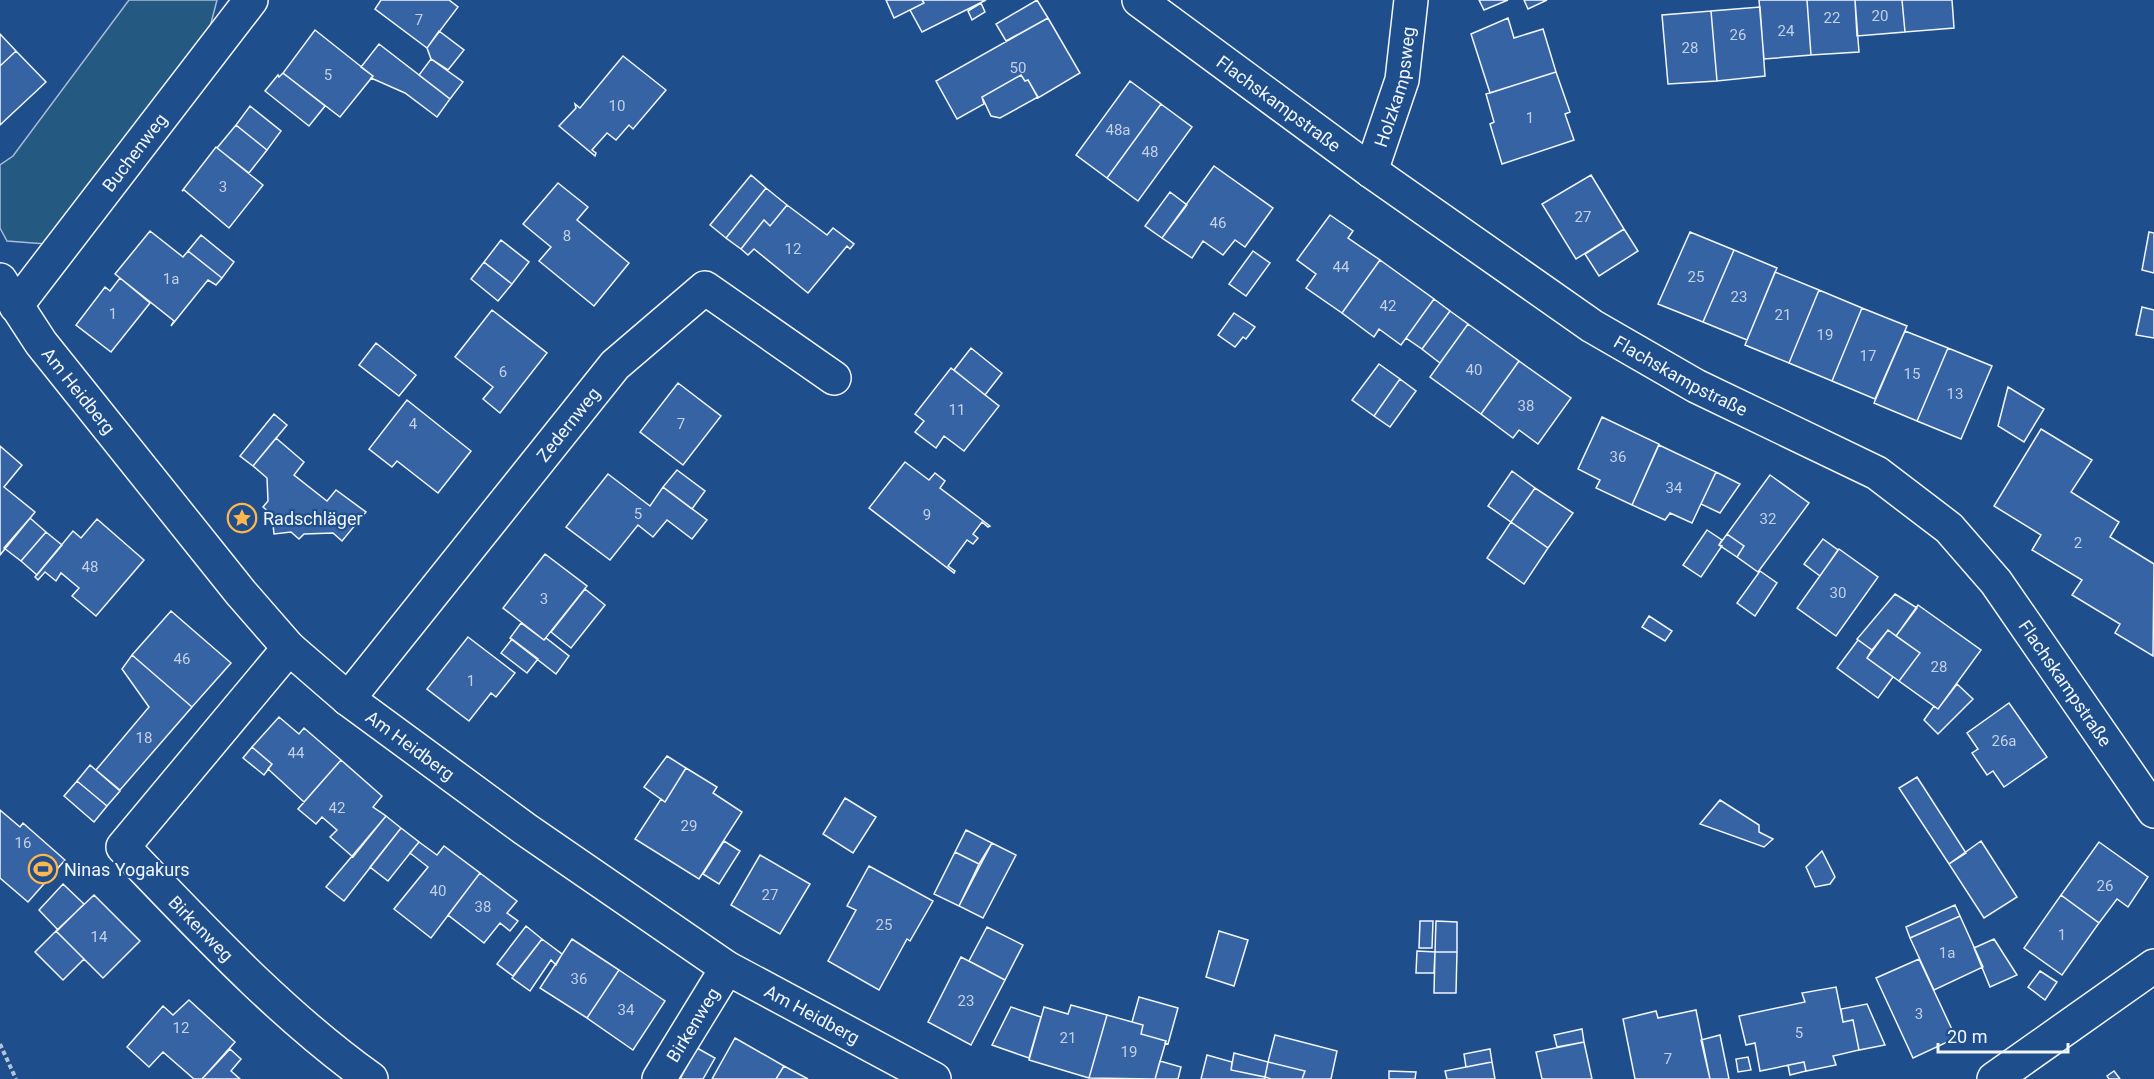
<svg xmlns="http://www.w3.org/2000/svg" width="2154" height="1079" viewBox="0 0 2154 1079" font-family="Roboto,sans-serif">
<rect width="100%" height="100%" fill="#1f4e8c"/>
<!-- green -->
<path fill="#245a82" stroke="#a8bbd7" stroke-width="1.5" d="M129,0H217L209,31L46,244L7,241L0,228V165L13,156Z"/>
<!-- building -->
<path fill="#3563a3" stroke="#f2f6ff" stroke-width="1.5" d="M381,0H449L458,7L427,48L375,9Z
M886,0H922L924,3L894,18Z
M922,0H986L922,32L910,10L924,3Z
M1037,0L1048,18L1006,41L996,24Z
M1479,0H1508L1484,10Z
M1524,0H1547L1528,9Z
M1759,0H1807L1811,55L1764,59Z
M1807,0H1855L1859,52L1811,55Z
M1855,0H1902L1905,32L1857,36Z
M1902,0H1952L1954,28L1905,32Z
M981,3L985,12L972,20L968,11Z
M1760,7L1765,76L1717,81L1711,11Z
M1711,11L1717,81L1668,84L1662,15Z
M1048,18L1080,73L1038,98L1028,80L1025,81L1021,75L982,97L984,104L957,119L936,81Z
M1508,18L1514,38L1543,29L1556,72L1490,93L1471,34Z
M315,30L373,76L340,117L283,73Z
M439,31L464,50L448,70L431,59L427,48Z
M0,34L16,51L0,66Z
M379,44L450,99L437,117L405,93L371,78L373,76L361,67Z
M16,51L46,82L0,125V66Z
M623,56L666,90L633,129L629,125L616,140L607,133L592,150L596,153L595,156L559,126L576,108L575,104L580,108Z
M431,59L463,82L450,99L419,75Z
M1556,72L1570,112L1565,114L1574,140L1502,164L1490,124L1494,122L1486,94Z
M283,73L325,106L309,126L265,91L278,75L279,77Z
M1021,75L1025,81L1028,80L1038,97L1000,118L991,116L982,97Z
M1130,81L1161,104L1107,178L1076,155Z
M1161,104L1192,127L1138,201L1107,178Z
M250,106L281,131L267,150L236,125Z
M236,125L267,150L249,173L217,148Z
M216,147L263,185L229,228L184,190L182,191Z
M1214,166L1273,208L1245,247L1235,240L1223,255L1203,241L1192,258L1162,238Z
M751,175L766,188L726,238L710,225Z
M1591,175L1624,229L1576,259L1542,204Z
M558,183L588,207L577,220L629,263L594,306L539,261L551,247L523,224Z
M766,188L787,205L770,226L764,220L741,249L726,238Z
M1170,192L1187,205L1162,238L1145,226Z
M787,205L827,235L833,228L854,244L850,249L847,246L808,293L754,249L748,255L741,249L764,220L770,226Z
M1330,215L1353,231L1348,238L1380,260L1342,313L1306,288L1316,274L1297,260Z
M1624,229L1638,251L1599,276L1585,254Z
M150,231L183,257L188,251L222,278L216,285L208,280L171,326L174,321L115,274Z
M1690,232L1734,250L1703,322L1658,304Z
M2149,232L2154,233V273L2142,270Z
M201,235L234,262L222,278L188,251Z
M501,240L529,262L512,284L484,262Z
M1734,250L1777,268L1747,340L1703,322Z
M1253,251L1270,263L1246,296L1229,284Z
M1380,260L1434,299L1401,345L1379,329L1374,337L1342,313Z
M484,262L512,284L498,301L471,279Z
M1775,272L1819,290L1789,363L1745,345Z
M120,278L150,303L111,352L76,325L105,287L110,291Z
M1819,290L1862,308L1832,381L1789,363Z
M1434,299L1450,311L1422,349L1406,338Z
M2142,307L2154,310V338L2136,335Z
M1862,308L1907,326L1875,399L1832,381Z
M492,310L547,353L500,413L483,399L493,387L455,357Z
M1450,311L1468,324L1440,363L1422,349Z
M1234,313L1255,327L1246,339L1243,337L1235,347L1218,335Z
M1468,324L1519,361L1481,414L1430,377Z
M1905,331L1948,348L1917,421L1874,403Z
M376,343L416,375L399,396L359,365Z
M971,348L1002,373L985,395L954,370Z
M1948,348L1992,366L1961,439L1917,421Z
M1519,361L1571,398L1538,444L1519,430L1513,438L1481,414Z
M1379,364L1400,379L1374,416L1352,400Z
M951,368L999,406L964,451L944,436L936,448L915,432L924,421L915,414Z
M1400,379L1416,391L1390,427L1374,416Z
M678,383L721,416L683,465L640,432Z
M2008,387L2044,409L2024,442L1998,426Z
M407,400L471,451L438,493L397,461L392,467L369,449Z
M274,414L287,425L253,466L240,456Z
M1602,417L1659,444L1632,505L1596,488L1600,480L1578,469Z
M2041,429L2092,460L2071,492L2119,522L2110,537L2154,564L2153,656L2115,633L2120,624L2072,595L2082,580L2032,550L2041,535L1994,506Z
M276,438L304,462L294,475L327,501L336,490L366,512L342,541L333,533L304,534L299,539L291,532L274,534L272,515L263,507L268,501L267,478L253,466Z
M1659,445L1716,472L1692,523L1670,513L1665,520L1632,505Z
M0,446L22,465L4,487L35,512L0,555Z
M905,462L929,480L935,473L945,481L940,488L990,526L988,527L982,522L973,534L978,538L973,544L967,540L948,566L955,571L954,573L869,508Z
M677,470L705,491L692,509L663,487Z
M1512,471L1535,488L1511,522L1488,506Z
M1716,472L1740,484L1720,513L1701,504Z
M608,474L650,506L663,487L707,520L692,539L667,520L653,537L638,525L610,560L566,527Z
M1770,475L1809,503L1758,572L1737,557L1744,546L1727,534Z
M1535,488L1573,513L1548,548L1511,522Z
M30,518L46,532L21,561L4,548Z
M97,519L144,560L96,616L72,596L79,588L61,573L56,581L45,572L38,580L35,577L73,531L81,538Z
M1511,522L1548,548L1524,584L1487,558Z
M1707,530L1722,540L1719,545L1722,546L1701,577L1683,565Z
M46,532L62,545L37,575L21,561Z
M1727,534L1744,546L1737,557L1719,545Z
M1823,539L1838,550L1820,576L1804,564Z
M1839,549L1878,577L1836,636L1797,608Z
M545,554L587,586L544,640L503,608Z
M1760,571L1777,583L1755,616L1737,603Z
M585,589L605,605L571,648L551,632Z
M1895,594L1917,608L1896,636L1888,630L1872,650L1857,639Z
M1918,605L1981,650L1938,709L1899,681L1920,653L1896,636Z
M171,611L231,663L192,707L132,655Z
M1649,616L1672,631L1665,641L1642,627Z
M521,623L544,640L546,638L569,656L556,674L510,638Z
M1888,630L1920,653L1899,681L1867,658Z
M468,637L515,673L496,697L491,693L469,721L427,689Z
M512,639L538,659L527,673L501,653Z
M1858,640L1872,650L1867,658L1893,677L1878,698L1837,668Z
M132,655L192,707L120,790L96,770L149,707L122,669Z
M1957,684L1973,699L1938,734L1924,720L1934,706L1938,709Z
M2009,703L2047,757L2004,787L1993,771L1987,775L1972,753L1978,749L1967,733Z
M279,717L299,734L304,728L341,760L304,802L268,769L272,764L252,747Z
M252,747L272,764L264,775L243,758Z
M667,756L686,768L665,802L644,787Z
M341,760L382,796L373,807L386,816L353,857L330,837L337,830L322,817L316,824L298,809Z
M90,765L120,791L107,806L77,781Z
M686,768L717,787L713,793L742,812L699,879L635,839L661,799L665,802Z
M1917,777L1966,853L1949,864L1899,788Z
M77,781L107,806L94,822L64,796Z
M845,798L876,817L853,853L823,834Z
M1720,800L1759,825V832L1773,839L1764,847L1700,824Z
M0,810L20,827L23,823L65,860L28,902L0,878Z
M386,816L401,828L344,901L326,887Z
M401,828L419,842L388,881L370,867Z
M966,830L992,843L979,864L955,852Z
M724,841L740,851L719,884L703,874Z
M1981,841L2017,897L1984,918L1949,864Z
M419,842L437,855L444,846L480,873L431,938L394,909L428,867L410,853Z
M2099,842L2148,877L2128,907L2117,899L2099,923L2061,895Z
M992,843L1016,855L983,918L959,906Z
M1822,851L1835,877L1830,884L1815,887L1806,867Z
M955,852L979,864L959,906L934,894Z
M760,855L810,884L780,934L731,905Z
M869,866L933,901L910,941L907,939L879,990L828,961L856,910L847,906Z
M480,873L517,901L507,913L518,921L510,931L500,923L484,943L448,915Z
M63,884L84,904L58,930L39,910Z
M94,895L140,941L103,978L56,931Z
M2061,895L2099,923L2062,975L2024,948Z
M1955,905L1960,916L1910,938L1906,927Z
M1960,916L1983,967L1934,990L1910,938Z
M1420,921H1433L1432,948H1419Z
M1436,921L1457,922V952H1435Z
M526,926L542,939L513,976L497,964Z
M987,927L1023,945L1005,980L969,961Z
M56,931L84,959L63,980L35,952Z
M1219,931L1248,940L1234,986L1206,977Z
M542,939L562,954L556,965L551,960L530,991L512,978Z
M572,939L619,970L587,1018L540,988Z
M1994,939L2017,975L1990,987L1974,948Z
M1417,951L1435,952L1434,973H1416Z
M1435,952H1457L1456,993H1434Z
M961,957L1005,980L971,1045L928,1022Z
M1919,959L1956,1038L1913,1058L1876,978Z
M619,970L665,1001L633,1050L587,1018Z
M2040,971L2057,982L2045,1000L2028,987Z
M1836,987L1843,1022L1853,1020L1859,1050L1833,1056L1836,1065L1806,1071L1804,1062L1760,1071L1755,1043L1746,1045L1739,1016L1805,1002L1802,993Z
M1139,997L1178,1008L1168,1044L1165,1043L1166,1041L1141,1034L1143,1025L1132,1022Z
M189,1000L235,1042L202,1079H194L163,1052L149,1067L127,1047L163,1006L173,1015Z
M1867,1004L1885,1045L1859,1050L1853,1020L1843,1022L1841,1009Z
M1071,1005L1107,1015L1089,1078L1029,1060L1044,1007L1068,1014Z
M1011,1007L1041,1017L1029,1058L992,1045Z
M1696,1010L1710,1079H1635L1623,1019L1656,1011L1658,1018Z
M1107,1015L1143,1025L1141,1034L1166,1041L1155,1079L1089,1078Z
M1582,1029L1584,1042L1557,1047L1554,1035Z
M1275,1035L1337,1051L1331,1079H1302L1305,1071L1268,1062Z
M1720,1035L1729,1079H1710L1701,1040Z
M735,1038L784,1066L776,1079H712Z
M1584,1042L1592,1079H1542L1536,1052Z
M697,1048L715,1058L703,1079H680Z
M230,1049L241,1059L231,1071L240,1079H202Z
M1490,1049L1492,1062L1466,1067L1464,1054Z
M1234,1053L1268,1062L1265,1077L1231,1070Z
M1207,1055L1232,1062L1231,1070L1265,1077V1079H1201Z
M1748,1057L1751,1070L1738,1072L1736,1059Z
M1160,1061L1181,1067L1178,1079H1155Z
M1268,1062L1305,1071L1302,1079H1271L1265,1077Z
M1492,1062L1495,1079H1447L1445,1071Z
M1804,1062L1806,1071L1790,1075L1788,1065Z
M784,1066L808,1079H776Z
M1389,1071L1416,1072L1415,1079H1389Z
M2114,1071L2120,1079H2109L2107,1076Z"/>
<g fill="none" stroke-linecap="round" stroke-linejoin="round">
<!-- minor casing -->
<g stroke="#f2f6ff" stroke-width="36">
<g id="minor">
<path id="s1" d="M1139,0L1371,171L1592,326L1696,386L1877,473L1949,528L1996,582L2154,811"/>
<path id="s2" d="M1371,171L1402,80L1411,0"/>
<path id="s3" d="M0,280L41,343L241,593L289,648L348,699L525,829L727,968L934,1079"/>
<path id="s4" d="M16,306L251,0"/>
<path id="s5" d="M289,648L123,847C201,928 279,1013 371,1079"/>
<path id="s6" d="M348,699L615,365L705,288L834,378"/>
<path id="s7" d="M659,1079L727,968"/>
<path d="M1994,1079L2154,966"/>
</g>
</g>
<!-- path -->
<path stroke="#b3c4dc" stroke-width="4" stroke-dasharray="4.5 3" stroke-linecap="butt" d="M0,1044L16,1079"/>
<!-- minor -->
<use href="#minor" stroke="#1f4e8c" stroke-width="33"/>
</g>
<!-- icons -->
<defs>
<g id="sight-ring" transform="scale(1.5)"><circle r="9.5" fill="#1f4e8c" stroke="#ffb74d" stroke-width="1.5"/><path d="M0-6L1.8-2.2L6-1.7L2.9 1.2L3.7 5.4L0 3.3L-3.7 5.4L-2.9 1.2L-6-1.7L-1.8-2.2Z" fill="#ffb74d"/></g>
<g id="stadium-ring" transform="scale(1.5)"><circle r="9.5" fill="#1f4e8c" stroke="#ffb74d" stroke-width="1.5"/><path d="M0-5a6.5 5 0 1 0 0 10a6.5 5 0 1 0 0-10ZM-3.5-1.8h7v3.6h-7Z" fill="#ffb74d"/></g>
</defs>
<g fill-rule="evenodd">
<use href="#sight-ring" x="242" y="518"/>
<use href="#stadium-ring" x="43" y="869"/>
</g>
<g text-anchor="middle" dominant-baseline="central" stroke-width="4.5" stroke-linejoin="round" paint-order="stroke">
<!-- number labels -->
<g font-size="15" fill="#c3d1e8">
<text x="1880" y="16">20</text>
<text x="1832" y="18">22</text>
<text x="419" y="20">7</text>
<text x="1786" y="31">24</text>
<text x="1738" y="35">26</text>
<text x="1690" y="48">28</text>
<text x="1018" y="68">50</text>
<text x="328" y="75">5</text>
<text x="617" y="106">10</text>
<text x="1530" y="118">1</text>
<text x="1118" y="130">48a</text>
<text x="1150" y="152">48</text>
<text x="223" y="187">3</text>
<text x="1583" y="217">27</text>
<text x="1218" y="223">46</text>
<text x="567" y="236">8</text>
<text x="793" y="249">12</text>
<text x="1341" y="267">44</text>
<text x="1696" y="277">25</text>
<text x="171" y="279">1a</text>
<text x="1739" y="297">23</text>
<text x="1388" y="306">42</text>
<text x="113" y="314">1</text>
<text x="1783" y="315">21</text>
<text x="1825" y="335">19</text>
<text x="1868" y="356">17</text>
<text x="1474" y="370">40</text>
<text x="503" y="372">6</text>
<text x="1912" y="374">15</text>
<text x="1955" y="394">13</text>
<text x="1526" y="406">38</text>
<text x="957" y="410">11</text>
<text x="413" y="424">4</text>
<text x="681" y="424">7</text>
<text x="1618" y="457">36</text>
<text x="1674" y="488">34</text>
<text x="638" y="514">5</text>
<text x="927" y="515">9</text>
<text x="1768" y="519">32</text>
<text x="2078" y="543">2</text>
<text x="90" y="567">48</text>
<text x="1838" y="593">30</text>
<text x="544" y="599">3</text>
<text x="182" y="659">46</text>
<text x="1939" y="667">28</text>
<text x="471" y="681">1</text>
<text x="144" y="738">18</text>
<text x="2004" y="741">26a</text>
<text x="296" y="753">44</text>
<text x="337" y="808">42</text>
<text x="689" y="826">29</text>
<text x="23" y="843">16</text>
<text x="2105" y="886">26</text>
<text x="438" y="891">40</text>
<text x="770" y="895">27</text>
<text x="483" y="907">38</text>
<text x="884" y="925">25</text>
<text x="2062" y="935">1</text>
<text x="99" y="937">14</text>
<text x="1947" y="953">1a</text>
<text x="579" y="979">36</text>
<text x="966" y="1001">23</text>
<text x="626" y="1010">34</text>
<text x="1919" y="1014">3</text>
<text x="181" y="1028">12</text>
<text x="1799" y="1033">5</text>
<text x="1068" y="1038">21</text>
<text x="1129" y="1052">19</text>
<text x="1668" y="1059">7</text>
</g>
<!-- street labels -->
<g font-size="18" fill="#f2f6ff" stroke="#1f4e8c">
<text stroke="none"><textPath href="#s2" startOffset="88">Holzkampsweg</textPath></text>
<text stroke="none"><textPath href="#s1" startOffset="174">Flachskampstraße</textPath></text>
<text stroke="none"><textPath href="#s4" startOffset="194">Buchenweg</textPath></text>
<text stroke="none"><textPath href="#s1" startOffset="660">Flachskampstraße</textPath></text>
<text stroke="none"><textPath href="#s3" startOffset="136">Am Heidberg</textPath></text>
<text stroke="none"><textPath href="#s6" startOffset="352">Zedernweg</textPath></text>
<text stroke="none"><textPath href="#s1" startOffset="1164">Flachskampstraße</textPath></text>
<text stroke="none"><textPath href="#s3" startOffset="624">Am Heidberg</textPath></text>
<text stroke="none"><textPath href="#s5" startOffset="372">Birkenweg</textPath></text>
<text stroke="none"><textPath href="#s3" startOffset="1108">Am Heidberg</textPath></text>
<text stroke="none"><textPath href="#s7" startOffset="64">Birkenweg</textPath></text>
</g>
<!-- poi labels -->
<g font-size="18" fill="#f2f6ff" stroke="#1f4e8c" text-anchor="start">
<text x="263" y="518">Radschläger</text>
<text x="64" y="869">Ninas Yogakurs</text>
</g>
</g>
<!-- scale -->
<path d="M1938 1043v9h130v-9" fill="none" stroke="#f2f6ff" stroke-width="3"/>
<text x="1947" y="1043" font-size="18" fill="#f2f6ff" stroke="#1f4e8c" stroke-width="4.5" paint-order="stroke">20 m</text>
</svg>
